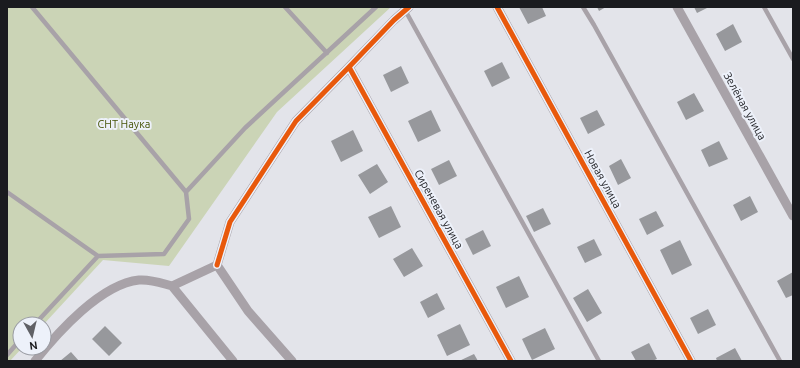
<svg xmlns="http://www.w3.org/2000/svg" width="800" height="368" viewBox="0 0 800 368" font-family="Ubuntu,sans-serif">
<rect width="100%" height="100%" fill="#e3e4ea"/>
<!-- green -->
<path fill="#cbd4b6" d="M7,7H391L277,112L169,266L103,260L44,324H20V348H22L10,361H7Z"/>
<!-- building -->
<path fill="#97989c" d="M519,7H542L546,16L528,24Z
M597,7H606L599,11Z
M694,7H709L697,13Z
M733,24L742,42L725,51L716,34Z
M502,62L510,78L492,87L484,71Z
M401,66L409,83L391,92L383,75Z
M694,93L704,111L686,120L677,102Z
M431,110L441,131L418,142L408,121Z
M597,110L605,125L588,134L580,118Z
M353,130L363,151L341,162L331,141Z
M719,141L728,159L709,167L701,150Z
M621,159L631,178L618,185L609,166Z
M449,160L457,176L439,185L431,169Z
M377,164L388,182L370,194L358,175Z
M750,196L758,212L741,221L733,205Z
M391,206L401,227L379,238L368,217Z
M543,208L551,224L534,232L526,216Z
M656,211L664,226L647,235L639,219Z
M483,230L491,246L473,255L465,239Z
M594,239L602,255L585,263L577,247Z
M680,240L692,265L672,275L660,250Z
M412,248L423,266L404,277L393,259Z
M793,272V295L786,298L777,281Z
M519,276L529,297L506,308L496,287Z
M588,289L602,313L587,322L573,298Z
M437,293L445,309L428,318L420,302Z
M708,309L716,325L698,334L690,318Z
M460,324L470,345L447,356L437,335Z
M105,326L122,343L109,356L92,339Z
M545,328L555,349L532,360L522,339Z
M649,343L657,359L652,361H636L631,352Z
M735,348L742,361H717L716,358Z
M71,352L79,361H60Z
M474,354L478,361H459Z"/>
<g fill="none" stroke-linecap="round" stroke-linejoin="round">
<!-- service -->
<path stroke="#a8a2a8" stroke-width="4.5" d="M32,7L186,192
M285,7L327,53
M583,7L594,25L780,361
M764,7L793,59
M405,10L599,361
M7,192L98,256
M35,324L98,256L164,254L189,219L186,192L245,128L376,7
M7,355L20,340"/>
<!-- minor -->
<path stroke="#a8a2a8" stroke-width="9" d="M497,7L691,361
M677,7L793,216
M349,67L511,361
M217,265L230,222L296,121L349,67L394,20L409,7
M217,265L248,311L292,361
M172,286L233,361
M35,361C58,332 101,284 139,280C151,279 161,283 172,286L217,265"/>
<!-- cycleway casing -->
<g stroke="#edf1fa" stroke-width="8">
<path id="cycleway" d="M497,7L691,361
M349,67L511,361
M217,265L230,222L296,121L349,67L394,20L409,7"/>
</g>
<!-- cycleway -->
<use href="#cycleway" stroke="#e8590c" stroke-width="5"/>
</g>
<g text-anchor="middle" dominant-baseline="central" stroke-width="4" stroke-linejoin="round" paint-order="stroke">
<!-- street labels -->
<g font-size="11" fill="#1a1b1f" stroke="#edf1fa">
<text transform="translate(745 106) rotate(61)">Зелёная улица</text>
<text transform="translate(603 179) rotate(61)">Новая улица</text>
<text transform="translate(439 209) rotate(61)">Сиреневая улица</text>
</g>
<!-- park labels -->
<g font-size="11" fill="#475509" stroke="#edf1fa">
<text x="124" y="124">СНТ Наука</text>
</g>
</g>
<!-- border -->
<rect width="800" height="368" fill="none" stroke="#1a1b1f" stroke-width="16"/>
<!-- north arrow -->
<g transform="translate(32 336) rotate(172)"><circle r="19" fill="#edf1fa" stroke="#999ba2"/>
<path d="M0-3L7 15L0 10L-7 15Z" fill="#606166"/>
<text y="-6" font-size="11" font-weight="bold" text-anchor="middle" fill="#1a1b1f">N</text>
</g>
</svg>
